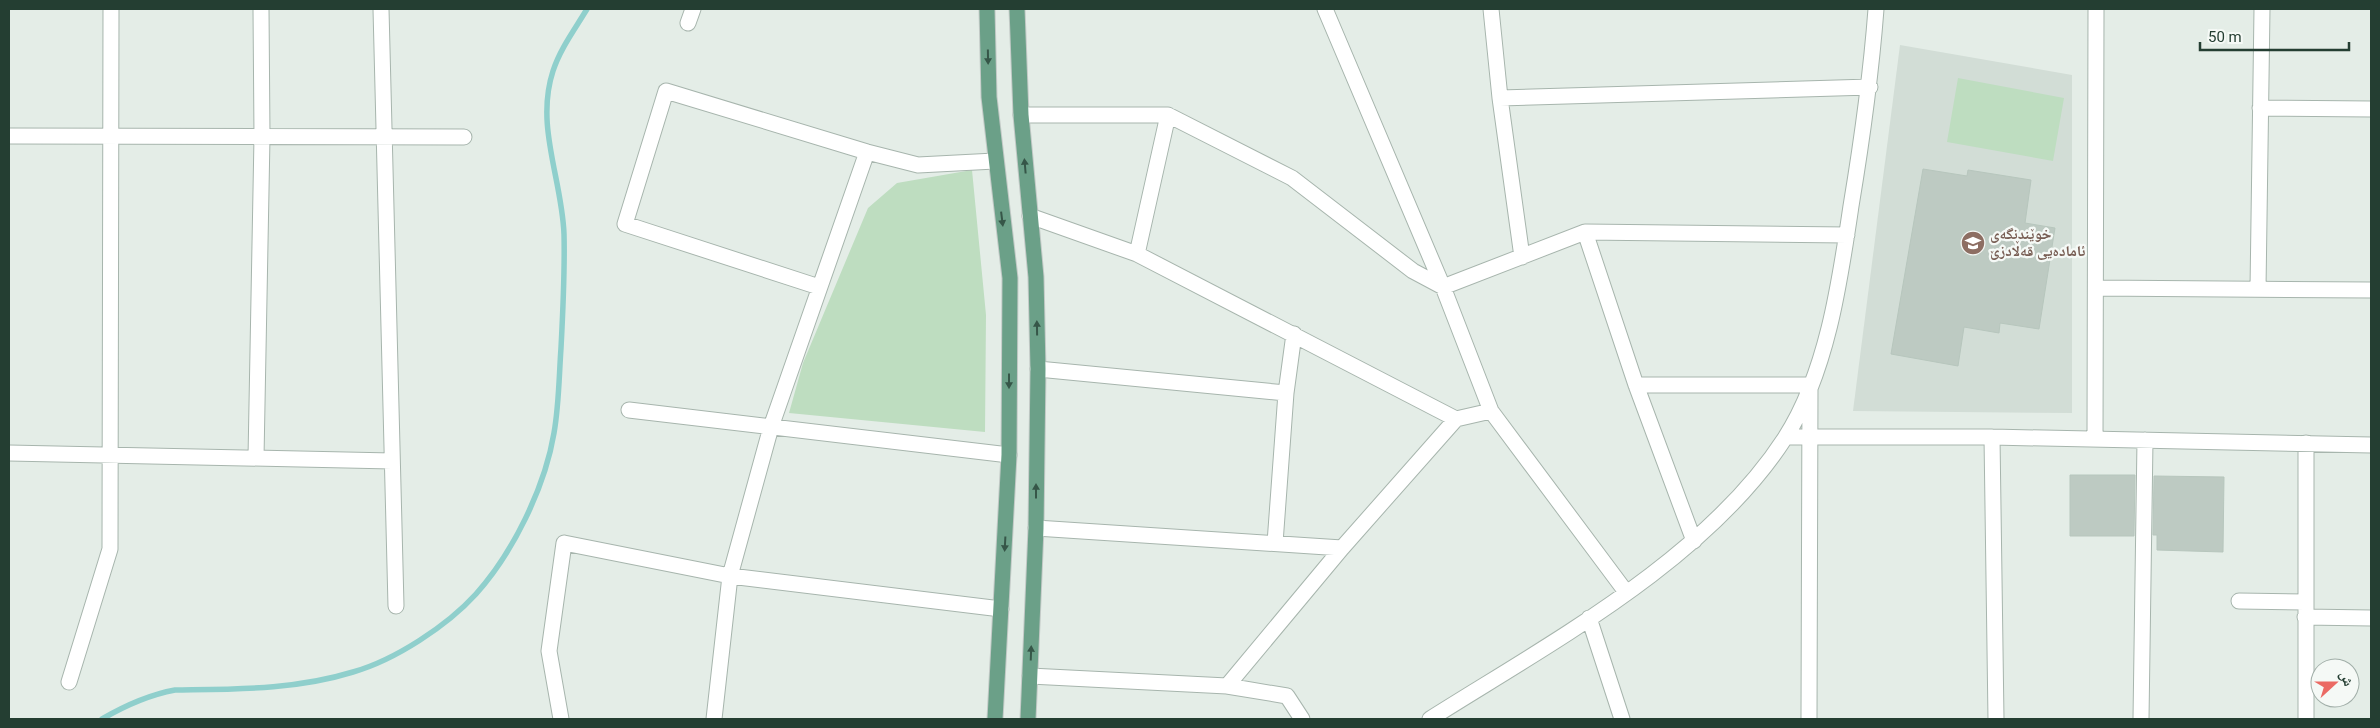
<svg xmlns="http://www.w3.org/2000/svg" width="2380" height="728" viewBox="0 0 2380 728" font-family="Roboto,'Noto Naskh Arabic',sans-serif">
<rect width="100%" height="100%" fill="#e4ede7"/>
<!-- built -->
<path fill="#d2ddd6" d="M1900,45L2072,75V413L1853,411Z"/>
<!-- green -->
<path fill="#beddc0" d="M1958,78L2064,98L2053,161L1947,142Z
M972,170L986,315L985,432L789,413L803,363L868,208L897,183Z"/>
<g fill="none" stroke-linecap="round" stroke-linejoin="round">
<!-- stream -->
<path stroke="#8fcfcc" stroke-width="5.5" d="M102,719C126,705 148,695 175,690C235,689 295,690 353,672C395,660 447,626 476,594C513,553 545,487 554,433C559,405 559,376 561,348C563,310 565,272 564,234C562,179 535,126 553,71C560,49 575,29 587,9"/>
</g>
<!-- building -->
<path fill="#bdcac2" stroke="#b7c6bd" d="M1923,169L1967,176L1968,170L2031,180L2025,223L2055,228L2039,329L2000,323L1999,333L1964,327L1958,366L1891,354Z
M2070,475H2135L2134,536H2070Z
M2154,476L2224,477L2223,552L2157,550V535H2153Z"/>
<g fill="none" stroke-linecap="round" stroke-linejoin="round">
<!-- minor casing -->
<g stroke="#a7b5ad" stroke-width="17">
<path id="minor" d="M381,9L396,606
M1325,9L1443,287L1491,411L1626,592
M1491,9L1500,98L1522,257
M688,23L693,9
M1500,98L1870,87
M2260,108L2371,109
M1021,115H1168L1292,178L1413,271L1443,287L1585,232L1847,235
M9,136L464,137
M1030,216L1137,254L1456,419L1491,411
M1585,232L1636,385L1694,541
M1137,254L1168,115
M819,287L625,224L666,91L867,152L918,165L995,161
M2096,288L2371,290
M2258,289L2262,9
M1038,369L1286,393
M1636,385H1810L1809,719
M629,410L1009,455
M1786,437H1992L2371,445
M1992,437L1996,719
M2095,439L2096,9
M2306,443V719
M9,453L392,461
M256,458L262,137L261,9
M1036,528L1342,548
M1275,543L1286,393L1294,334
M2239,601L2305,602
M2305,617L2371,618
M1589,618L1622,719
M1030,676L1227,686L1287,696L1302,719
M69,682L110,549L111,9
M1227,686L1342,548L1456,419
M561,719L549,651L564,543L730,576L1001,609
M714,719L730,576L771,427L867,152
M1430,719C1550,643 1706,560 1785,438C1827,373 1840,281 1851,206C1862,140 1871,75 1876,9
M2141,719L2145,440"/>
</g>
<!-- major casing -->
<g stroke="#c2c9c6" stroke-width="17">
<path id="major" d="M987,9L989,97L1010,278L1009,455L995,719
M1017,9L1021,115L1036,277L1038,369L1036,528L1028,719"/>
</g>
<!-- minor -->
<use href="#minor" stroke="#fff" stroke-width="15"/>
<!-- major -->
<use href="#major" stroke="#6ba088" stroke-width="15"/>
</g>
<!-- one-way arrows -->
<defs><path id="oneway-solid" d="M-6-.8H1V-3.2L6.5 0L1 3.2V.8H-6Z" transform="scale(1.25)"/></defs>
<g fill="#365648">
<use href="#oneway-solid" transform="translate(988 57) rotate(89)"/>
<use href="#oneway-solid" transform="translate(1025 166) rotate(-95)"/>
<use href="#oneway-solid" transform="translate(1002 219) rotate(83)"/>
<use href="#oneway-solid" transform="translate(1037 328) rotate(-91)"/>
<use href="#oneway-solid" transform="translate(1009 381) rotate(90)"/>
<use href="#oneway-solid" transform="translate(1036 491) rotate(-90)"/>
<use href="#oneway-solid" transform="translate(1005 544) rotate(93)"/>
<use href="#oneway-solid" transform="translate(1031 653) rotate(-88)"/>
</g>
<!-- icons -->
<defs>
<g id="school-disc" transform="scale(1.25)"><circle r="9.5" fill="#8d6e63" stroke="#f5f9f6"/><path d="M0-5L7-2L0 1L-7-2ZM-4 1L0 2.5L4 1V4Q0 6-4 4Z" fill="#fff"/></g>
</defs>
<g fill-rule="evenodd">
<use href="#school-disc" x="1973" y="243"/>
</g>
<g text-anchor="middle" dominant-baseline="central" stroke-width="4.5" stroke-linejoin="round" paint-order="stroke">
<!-- education labels -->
<g font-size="15" font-weight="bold" fill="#785e54" stroke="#f5f9f6" text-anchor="start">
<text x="1990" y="234">خوێندنگەی<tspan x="1990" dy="17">ئامادەیی قەڵادزێ</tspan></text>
</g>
</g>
<!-- border -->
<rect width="2380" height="728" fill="none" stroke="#243e32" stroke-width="20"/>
<!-- north arrow -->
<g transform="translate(2335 683) rotate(69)"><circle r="24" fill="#f5f9f6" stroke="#a1aea8"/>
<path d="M0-4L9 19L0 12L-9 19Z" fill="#eb6a64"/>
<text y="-8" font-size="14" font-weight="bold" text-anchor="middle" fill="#243e32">ش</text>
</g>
<!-- scale -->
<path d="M2200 42v8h149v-8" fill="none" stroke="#243e32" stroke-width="2.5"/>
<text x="2208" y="42" font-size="15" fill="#243e32" stroke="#f5f9f6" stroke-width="4" paint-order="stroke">50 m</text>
</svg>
